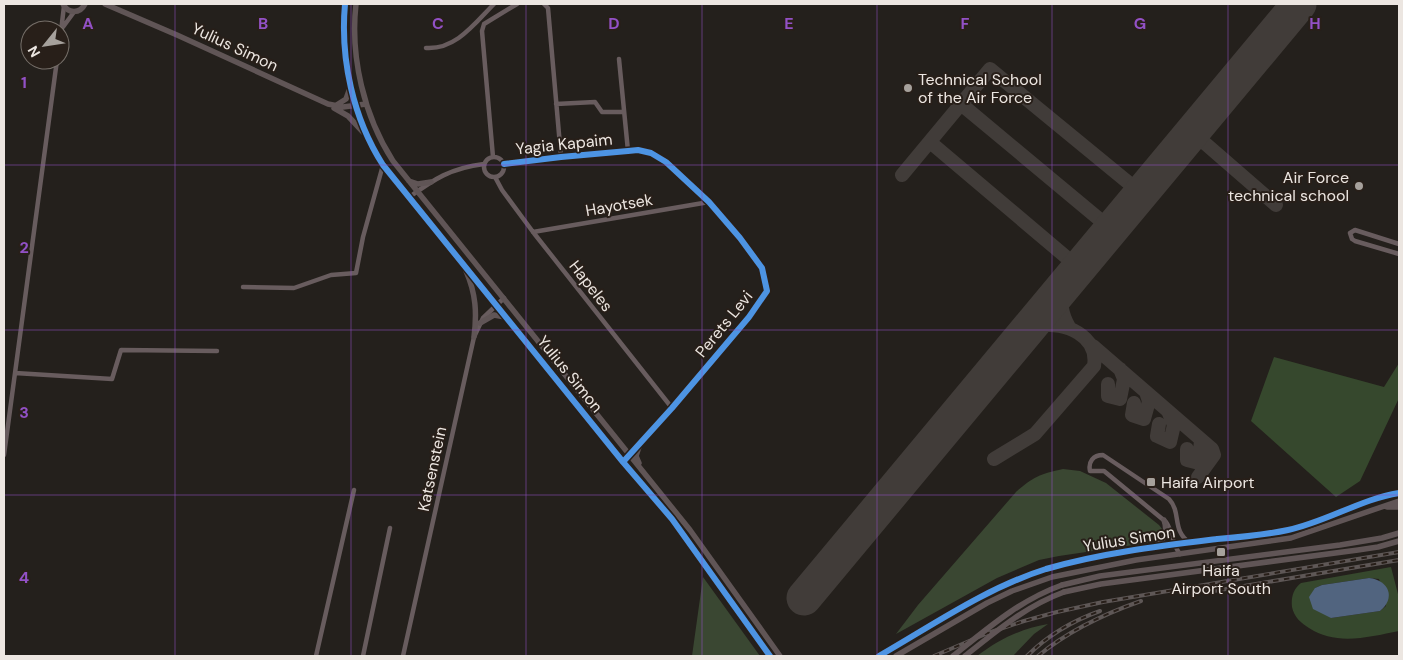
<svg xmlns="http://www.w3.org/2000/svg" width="1403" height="660" viewBox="0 0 1403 660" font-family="'DM Sans',sans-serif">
<rect width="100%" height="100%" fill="#24201c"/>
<!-- green -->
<path fill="#3a4732" d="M1063,469L1080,471L1106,483L1159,525L1162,529L1159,534L1147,543L1059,556L1039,560L997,578L896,634L918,605L1016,492C1033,477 1040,474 1063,469Z
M703,577L760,656H692Z
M1048,624L1034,634L1013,656H977C1000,639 1020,629 1048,624Z"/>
<!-- forest -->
<path fill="#36482d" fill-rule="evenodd" d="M1274,357L1384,387L1399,363V398L1360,481L1336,497L1251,421Z
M1391,567L1399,598V631C1369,637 1336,646 1309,628C1301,623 1294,617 1292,607C1291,598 1293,589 1301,583ZM1369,578L1379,579L1386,606L1380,611L1331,618L1315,588L1322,585Z"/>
<!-- water -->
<path fill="#51647f" d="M1369,578C1389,580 1396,598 1380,611L1331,618L1313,609L1309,597L1315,588L1322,585Z"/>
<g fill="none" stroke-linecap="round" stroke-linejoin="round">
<!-- taxiway -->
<path stroke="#413c39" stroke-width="14" d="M961,104L1111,229
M1192,132L1276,205
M930,142L1079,268
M902,175L990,69L1141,193
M1063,287C1060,302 1061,313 1069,327
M1093,346L1212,449L1214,455L1198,477
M1108,384V396L1120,399L1124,379L1120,369
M1134,403L1132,415L1144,419L1149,401L1146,392
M1159,424L1157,436L1170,442L1174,425L1168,411
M1187,449V460L1199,463L1201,440
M994,459L1035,434L1094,366C1099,336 1065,321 1039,326C1034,327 1029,330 1025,333"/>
<!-- runway -->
<path stroke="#413c39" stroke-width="35" d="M804,598L1299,4"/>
<!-- street -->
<path stroke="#685c5e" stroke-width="4.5" d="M544,4L548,8L561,157
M63,27L74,12
M60,40L64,6
M426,48C456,50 475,23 494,4
M619,59L628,151
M556,104L595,102L602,112H624
M484 167a10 10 0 1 1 20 0a10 10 0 1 1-20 0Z
M493,157L482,31L484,24L517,4
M504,164L561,157L628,151L638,150L651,153L666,162L709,202L740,238L762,268L767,291L749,317L672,408L623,462
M495,177L502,190L533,232L672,408
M408,198C434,179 451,168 484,164
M533,232L709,202
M1399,244L1355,230L1350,233L1352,239L1355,241L1399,254
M243,287L294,288L331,275L356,273L363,237L383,165
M15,373L112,379L121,350L217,351
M4,455L57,60
M1180,554C1172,545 1173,532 1166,522L1104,471H1090C1088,462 1093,455 1103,455L1169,499C1182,513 1171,530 1190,543
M316,656L354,490
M363,656L390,528
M403,656L474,337L483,318L504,298"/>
<!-- secondary -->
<path stroke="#605556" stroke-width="5.5" d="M63,4C68,14 80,14 85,4
M105,4L177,35L328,104L343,107L366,104
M345,4C340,59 353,118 383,165L623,462L672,519L770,656
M356,4C350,57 364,116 393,161L690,530L780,656
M335,106L346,99L350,88
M334,108L348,116L363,132
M409,181L418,184L431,182
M466,271C476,294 477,313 474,337
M480,323L494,315L505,317
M639,463L636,456L640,444
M1387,507H1399
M1156,546C1165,539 1168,532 1164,520
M1062,585L1100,576L1340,545L1382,538L1399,533
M1064,592L1101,584L1358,550L1378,547L1399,541
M879,656C933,625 986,588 1046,569C1101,553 1160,546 1217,539C1241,537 1265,535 1288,530C1326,522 1361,499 1399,493
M896,656L987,603L1012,591L1052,577L1136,560L1291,538L1399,501"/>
<!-- rail casing -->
<g stroke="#5e5756" stroke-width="4">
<path id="rail" d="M1208,592L1399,560
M934,656L988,633L1024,621L1057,612L1103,602L1399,552
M1027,656C1048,635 1072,621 1100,611
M1038,656C1068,631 1104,614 1141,601"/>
</g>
<!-- rail -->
<use href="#rail" stroke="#281f19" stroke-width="2" stroke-dasharray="5.5" stroke-linecap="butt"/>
<!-- secondary-bridge -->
<path stroke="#605556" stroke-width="5.5" d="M953,656C988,628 1020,600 1062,585
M965,656C996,631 1026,606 1064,592"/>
<!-- cycleway casing -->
<g stroke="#281f19" stroke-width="9">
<path id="cycleway" d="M345,4C340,59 353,118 383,165L623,462L672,519L770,656
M504,164L561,157L628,151L638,150L651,153L666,162L709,202L740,238L762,268L767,291L749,317L672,408L623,462
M879,656C933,625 986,588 1046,569C1101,553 1160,546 1217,539C1241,537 1265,535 1288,530C1326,522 1361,499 1399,493"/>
</g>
<!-- cycleway -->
<use href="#cycleway" stroke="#4d94e3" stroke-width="6"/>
</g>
<!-- grid -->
<path fill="none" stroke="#9251c6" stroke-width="1" stroke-opacity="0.55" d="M175,4V656M351,4V656M526,4V656M702,4V656M877,4V656M1052,4V656M1228,4V656M4,165H1399M4,330H1399M4,495H1399"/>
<!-- markers -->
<g fill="#a6a19c" stroke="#281f19" stroke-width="2">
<circle cx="908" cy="88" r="5"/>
<circle cx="1359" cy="186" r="5"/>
<rect x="1146" y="477" width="10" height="10" rx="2.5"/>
<rect x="1216" y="547" width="10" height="10" rx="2.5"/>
</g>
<g text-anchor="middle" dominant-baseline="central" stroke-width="4" stroke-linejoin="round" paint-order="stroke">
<!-- street labels -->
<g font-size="16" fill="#ece6e1" stroke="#281f19">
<text transform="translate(235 47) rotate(25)">Yulius Simon</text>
<text transform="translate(564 144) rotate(-6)">Yagia Kapaim</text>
<text transform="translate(619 205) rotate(-10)">Hayotsek</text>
<text transform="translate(591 286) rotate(52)">Hapeles</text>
<text transform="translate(724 324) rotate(-51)">Perets Levi</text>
<text transform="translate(570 374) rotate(51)">Yulius Simon</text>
<text transform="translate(432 469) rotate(-78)">Katsenstein</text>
<text transform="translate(1129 539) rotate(-9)">Yulius Simon</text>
</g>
<!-- poi labels -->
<g font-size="16" fill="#ece6e1" stroke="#281f19" text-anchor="start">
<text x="918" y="79">Technical School<tspan x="918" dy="18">of the Air Force</tspan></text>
<text x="1349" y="177" text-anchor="end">Air Force<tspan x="1349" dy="18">technical school</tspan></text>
<text x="1161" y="482">Haifa Airport</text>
<text x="1221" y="570" text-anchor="middle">Haifa<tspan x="1221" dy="18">Airport South</tspan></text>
</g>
</g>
<g font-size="16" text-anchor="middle" font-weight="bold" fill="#9251c6" stroke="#281f19" stroke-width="4" stroke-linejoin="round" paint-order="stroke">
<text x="88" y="29">A</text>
<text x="263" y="29">B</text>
<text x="438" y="29">C</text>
<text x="614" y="29">D</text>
<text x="789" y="29">E</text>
<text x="965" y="29">F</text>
<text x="1140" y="29">G</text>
<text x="1315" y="29">H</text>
<text x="24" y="88">1</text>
<text x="24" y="253">2</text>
<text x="24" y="418">3</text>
<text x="24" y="583">4</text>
</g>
<!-- border -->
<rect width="1403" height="660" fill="none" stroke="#ece6e1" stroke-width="10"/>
<!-- north arrow -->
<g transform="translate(45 45) rotate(240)"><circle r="24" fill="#281f19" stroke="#766f69"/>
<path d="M0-4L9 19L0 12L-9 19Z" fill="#a6a19c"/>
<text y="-8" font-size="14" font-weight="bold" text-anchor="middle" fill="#ece6e1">N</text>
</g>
</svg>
